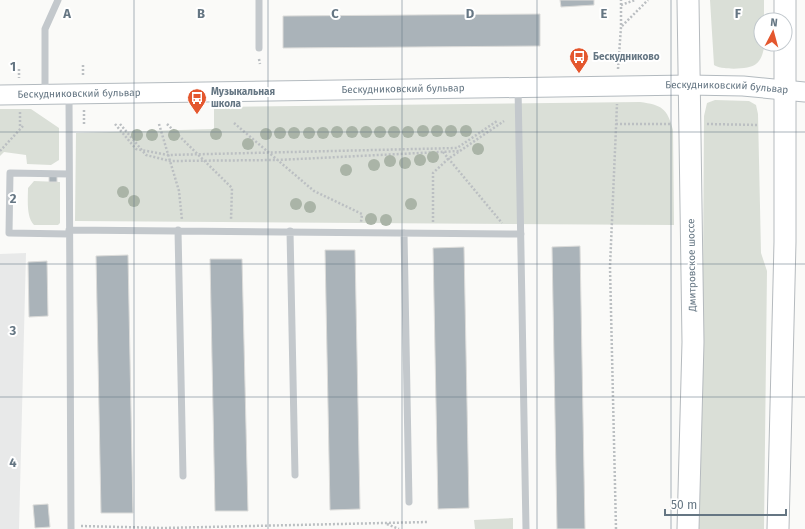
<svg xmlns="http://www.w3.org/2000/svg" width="805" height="529" viewBox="0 0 805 529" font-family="'Fira Sans',sans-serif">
<rect width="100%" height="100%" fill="#fafaf8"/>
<!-- built -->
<path fill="#e8e9e9" d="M26,253L19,529H0V254Z"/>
<!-- green -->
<path fill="#dadfd7" d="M710,0H764V20H761V44H765C763,52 762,59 756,64C750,70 720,70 714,65Z
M715,100L749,101L756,105L758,114L761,253L767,271L764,529H699L702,423L704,116L707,103Z
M640,102C662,105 667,108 673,130L674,225L75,221L76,133L214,129V107Z
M0,109H31L59,128V160L51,165L27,164L26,155L4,152L0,156Z
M34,181L60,182V223L58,225H34C26,217 28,199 28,188Z
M513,518V529H475L474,520Z"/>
<!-- building -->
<path fill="#aab3b9" stroke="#dcdcda" d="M560,0H594V5L561,7Z
M540,14V46L283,48V16Z
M49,176H57V182H49Z
M580,246L585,529H557L552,247Z
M464,247L469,508L438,509L433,248Z
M325,250H355L360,509L330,510Z
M128,255L133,513H101L96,256Z
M210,259H242L248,511H215Z
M47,261L48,316L29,317L28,262Z
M48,504L50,527L35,528L33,505Z"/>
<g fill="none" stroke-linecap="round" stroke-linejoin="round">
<!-- secondary casing -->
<g stroke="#b3babf" stroke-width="21">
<g id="secondary">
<path id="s1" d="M0,95L689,85L743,86L805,92"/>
</g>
</g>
<!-- primary casing -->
<g stroke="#b5babe" stroke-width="23">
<path id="primary" d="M688,529L693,342L688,0
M778,529L785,242V0"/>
</g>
<!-- path -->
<path stroke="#bbbfc2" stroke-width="2.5" stroke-dasharray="2 2" stroke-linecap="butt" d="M621,5L635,0
M622,26L648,0
M259,59L260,64
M83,65V77
M19,69V78
M618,69L621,27V0
M84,110V125
M20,112V126
M234,123L314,191L362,214L361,222
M115,124L136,149L168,155L457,148L497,121
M120,124L146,155L170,161L278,160L460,151
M159,124L179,191L182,220
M167,124L232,188L231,220
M616,124H671
M707,124L759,125
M0,151L23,126
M443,152L502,223
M433,222V173L448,159L504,121
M387,524L399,529
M81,526L163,528L428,522
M616,529L610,267L617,104"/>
<!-- lane -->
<path stroke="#c3c8cc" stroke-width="7" d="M259,0V48
M518,87L526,529
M45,94V29L58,0
M69,95L71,529
M69,230L521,234
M178,230L183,476
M290,231L295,475
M404,233L409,502
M69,234L9,233L10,173L69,174"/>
<!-- secondary -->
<use href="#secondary" stroke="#fff" stroke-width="19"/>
<!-- primary -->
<use href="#primary" stroke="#fff" stroke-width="21"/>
</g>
<!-- trees -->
<g fill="#aab4a7">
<circle cx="423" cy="131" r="6"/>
<circle cx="437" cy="131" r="6"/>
<circle cx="451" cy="131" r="6"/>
<circle cx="466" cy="131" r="6"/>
<circle cx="337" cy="132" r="6"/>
<circle cx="352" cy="132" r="6"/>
<circle cx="366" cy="132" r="6"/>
<circle cx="380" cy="132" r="6"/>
<circle cx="394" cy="132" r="6"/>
<circle cx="408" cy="132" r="6"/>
<circle cx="280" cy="133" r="6"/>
<circle cx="294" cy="133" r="6"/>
<circle cx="309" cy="133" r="6"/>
<circle cx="323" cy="133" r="6"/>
<circle cx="216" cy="134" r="6"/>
<circle cx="266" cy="134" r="6"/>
<circle cx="137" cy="135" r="6"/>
<circle cx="152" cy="135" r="6"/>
<circle cx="174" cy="135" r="6"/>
<circle cx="248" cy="144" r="6"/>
<circle cx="478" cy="149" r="6"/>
<circle cx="433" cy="157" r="6"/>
<circle cx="420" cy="160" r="6"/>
<circle cx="390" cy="161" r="6"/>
<circle cx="405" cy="163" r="6"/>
<circle cx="374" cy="165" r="6"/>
<circle cx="346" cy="170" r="6"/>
<circle cx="123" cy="192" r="6"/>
<circle cx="134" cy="201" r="6"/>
<circle cx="296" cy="204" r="6"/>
<circle cx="411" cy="204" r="6"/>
<circle cx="310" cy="207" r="6"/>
<circle cx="371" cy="219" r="6"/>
<circle cx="386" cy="220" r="6"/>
</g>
<!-- grid -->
<path fill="none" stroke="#657683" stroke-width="1" stroke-opacity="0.55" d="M134,0V529M268,0V529M402,0V529M537,0V529M671,0V529M0,132H805M0,264H805M0,397H805"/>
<!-- icons -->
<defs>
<g id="bus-pin" transform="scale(1)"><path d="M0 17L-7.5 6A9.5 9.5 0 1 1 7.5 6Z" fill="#e4572e" stroke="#fff"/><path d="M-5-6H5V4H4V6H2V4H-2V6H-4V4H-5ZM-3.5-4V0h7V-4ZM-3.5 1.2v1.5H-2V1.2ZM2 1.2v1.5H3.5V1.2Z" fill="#fff"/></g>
</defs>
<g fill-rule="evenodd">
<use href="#bus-pin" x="579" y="57"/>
<use href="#bus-pin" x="197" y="98"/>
</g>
<g text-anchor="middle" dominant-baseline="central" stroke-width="4" stroke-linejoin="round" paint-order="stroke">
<!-- poi labels -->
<g font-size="10" font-weight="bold" fill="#657683" stroke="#fff" text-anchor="start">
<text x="593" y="57">Бескудниково</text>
<text x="211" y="92">Музыкальная<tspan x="211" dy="12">школа</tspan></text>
</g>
<!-- street labels -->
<g font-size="10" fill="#657683" stroke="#fff">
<text stroke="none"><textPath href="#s1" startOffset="727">Бескудниковский бульвар</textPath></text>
<text stroke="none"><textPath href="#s1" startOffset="403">Бескудниковский бульвар</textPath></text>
<text stroke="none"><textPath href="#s1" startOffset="79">Бескудниковский бульвар</textPath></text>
<text transform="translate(692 265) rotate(-91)">Дмитровское шоссе</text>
</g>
</g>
<g font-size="13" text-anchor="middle" font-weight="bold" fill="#657683" stroke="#fff" stroke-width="4" stroke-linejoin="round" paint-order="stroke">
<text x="67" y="18">A</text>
<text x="201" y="18">B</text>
<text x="335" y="18">C</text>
<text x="470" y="18">D</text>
<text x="604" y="18">E</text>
<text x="738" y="18">F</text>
<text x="13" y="71">1</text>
<text x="13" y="203">2</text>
<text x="13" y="335">3</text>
<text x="13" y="467">4</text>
</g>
<!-- north arrow -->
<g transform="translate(773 32) rotate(6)"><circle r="19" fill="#ffffff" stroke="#c1c8cd"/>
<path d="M0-3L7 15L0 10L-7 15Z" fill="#e4572e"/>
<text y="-6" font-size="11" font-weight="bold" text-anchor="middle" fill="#657683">N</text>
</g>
<!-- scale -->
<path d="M665 509v6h121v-6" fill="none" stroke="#657683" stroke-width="2"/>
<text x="671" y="509" font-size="12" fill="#657683" stroke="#ffffff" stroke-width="3" paint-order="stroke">50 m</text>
</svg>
